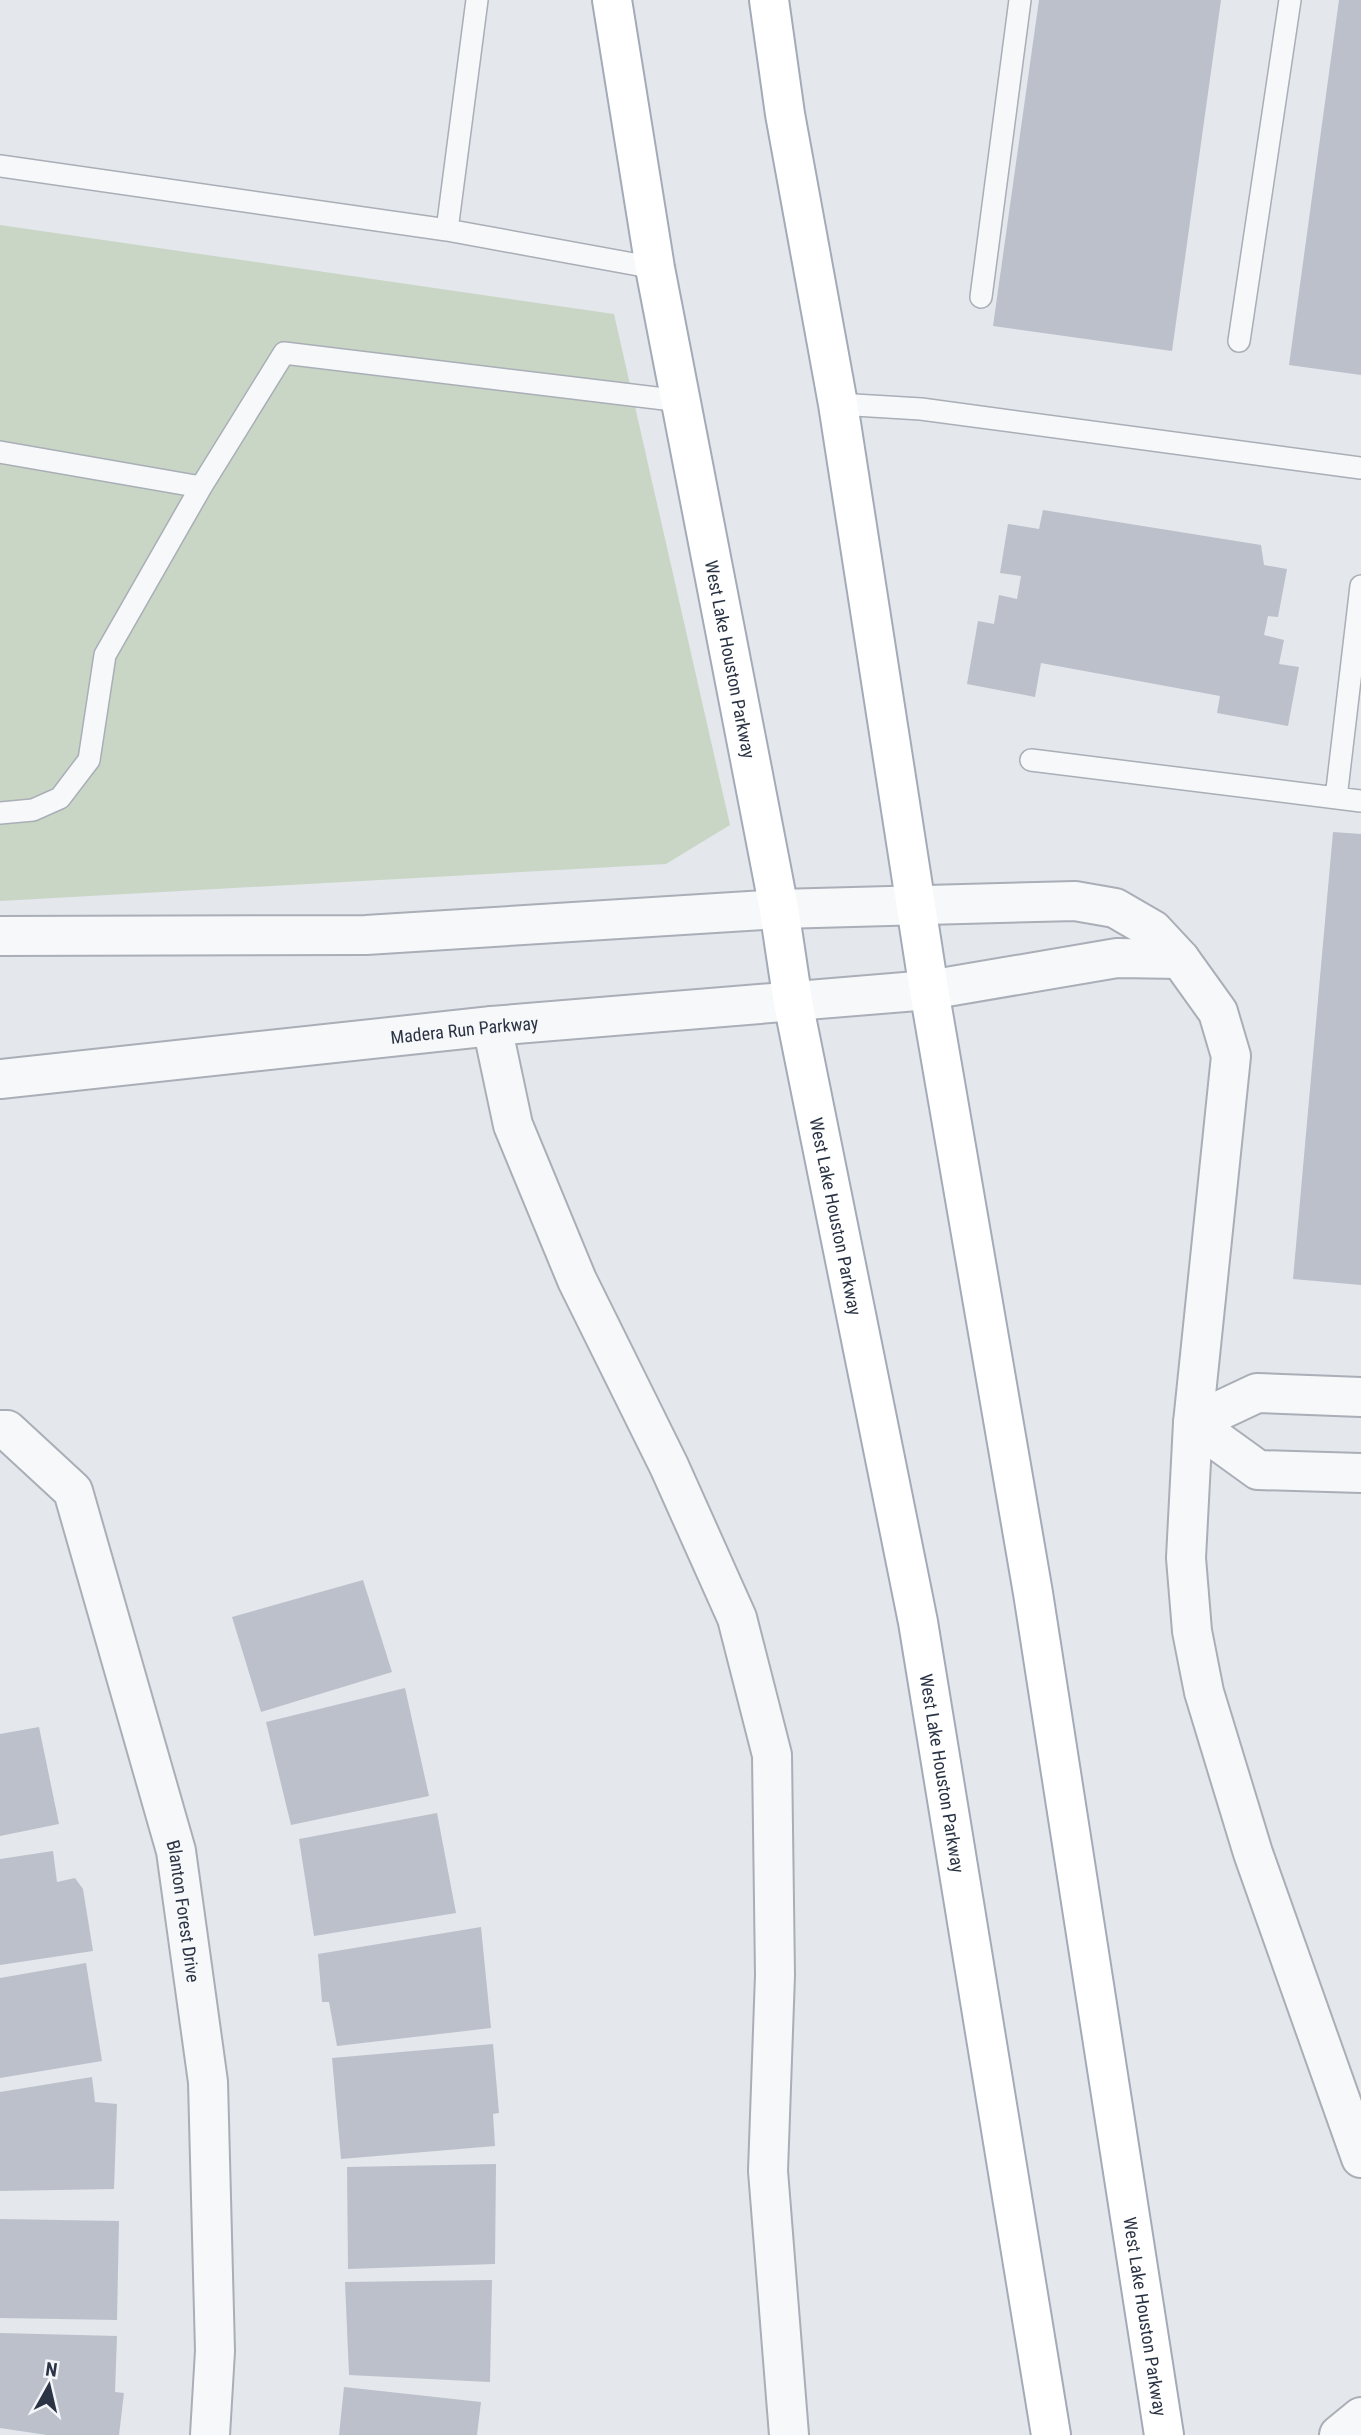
<svg xmlns="http://www.w3.org/2000/svg" width="1361" height="2435" viewBox="0 0 1361 2435" font-family="'Roboto Condensed',sans-serif">
<rect width="100%" height="100%" fill="#e4e7ec"/>
<!-- green -->
<path fill="#c9d6c5" d="M0,225L614,314L730,825L666,864L0,901Z"/>
<!-- building -->
<path fill="#bbc0ca" d="M1039,0H1221L1172,351L993,326Z
M1339,0H1361V375L1289,365Z
M1043,510L1261,545L1264,565L1287,569L1278,617L1268,616L1264,635L1284,640L1279,664L1299,667L1288,726L1217,713L1220,696L1041,663L1035,697L967,684L978,621L994,624L999,595L1017,599L1021,576L1000,573L1008,524L1039,529Z
M1333,832L1361,834V1285L1293,1279Z
M363,1580L392,1672L261,1712L232,1617Z
M405,1688L429,1796L291,1825L266,1722Z
M39,1727L59,1824L0,1836V1734Z
M437,1813L456,1913L314,1936L299,1839Z
M53,1851L57,1882L75,1878L83,1889L93,1951L0,1965V1859Z
M481,1927L491,2028L337,2046L329,2002H322L318,1954Z
M86,1963L102,2061L0,2078V1978Z
M493,2044L499,2113L493,2114L495,2146L341,2159L332,2058Z
M92,2077L95,2102L117,2104L114,2189L0,2191V2092Z
M496,2164L495,2264L348,2269L347,2167Z
M0,2219L119,2221L117,2320L0,2318Z
M492,2280L490,2382L349,2375L345,2282Z
M0,2333L117,2336L115,2392L124,2393L119,2435H47L0,2428Z
M344,2387L481,2402L477,2435H339Z"/>
<g fill="none" stroke-linecap="round" stroke-linejoin="round">
<!-- service casing -->
<g stroke="#a9aeb7" stroke-width="24">
<path id="service" d="M477,0L447,230L655,268
M0,166L447,230
M981,297L1020,0
M1239,341L1290,0
M838,404L921,409L1361,468
M0,452L201,487L284,353L681,401
M1031,760L1361,801
M1336,798L1361,586
M0,813L33,810L60,798L89,760L105,655L201,487"/>
</g>
<!-- minor casing -->
<g stroke="#a9aeb7" stroke-width="42">
<g id="minor">
<path d="M1361,1397L1257,1393L1193,1423L1258,1470L1361,1473"/>
<path id="s1" d="M0,1430H7L73,1491L176,1851L208,2082L215,2351L210,2435"/>
</g>
</g>
<!-- tertiary casing -->
<g stroke="#a9aeb7" stroke-width="42">
<g id="tertiary">
<path d="M0,936L366,935L779,909L1075,901L1115,908L1153,930L1180,959L1218,1012L1231,1056L1193,1423L1186,1558L1192,1631L1204,1692L1253,1853L1361,2158"/>
<path d="M492,1026L513,1125L577,1280L669,1466L737,1618L772,1755L775,1975L768,2171L789,2435"/>
<path id="s2" d="M0,1079L492,1026L929,990L1117,958L1180,959"/>
<path d="M1339,2435L1361,2417"/>
</g>
</g>
<!-- primary casing -->
<g stroke="#a3abb8" stroke-width="42">
<g id="primary">
<path id="s3" d="M612,0L655,268L779,909L793,1002L918,1622L1051,2435"/>
<path id="s4" d="M769,0L785,114L838,404L929,990L1033,1593L1164,2435"/>
</g>
</g>
<!-- service -->
<use href="#service" stroke="#f7f8fa" stroke-width="21"/>
<!-- minor -->
<use href="#minor" stroke="#f7f8fa" stroke-width="38"/>
<!-- tertiary -->
<use href="#tertiary" stroke="#f7f8fa" stroke-width="38"/>
<!-- primary -->
<use href="#primary" stroke="#fff" stroke-width="38"/>
</g>
<g text-anchor="middle" dominant-baseline="central" stroke-width="5" stroke-linejoin="round" paint-order="stroke">
<!-- street labels -->
<g font-size="18" fill="#2b3445" stroke="#f4f6f9">
<text stroke="none"><textPath href="#s3" startOffset="670">West Lake Houston Parkway</textPath></text>
<text stroke="none"><textPath href="#s2" startOffset="467">Madera Run Parkway</textPath></text>
<text stroke="none"><textPath href="#s3" startOffset="1237">West Lake Houston Parkway</textPath></text>
<text stroke="none"><textPath href="#s3" startOffset="1804">West Lake Houston Parkway</textPath></text>
<text stroke="none"><textPath href="#s1" startOffset="532">Blanton Forest Drive</textPath></text>
<text stroke="none"><textPath href="#s4" startOffset="2347">West Lake Houston Parkway</textPath></text>
</g>
</g>
<!-- north arrow -->
<g transform="translate(49 2386) rotate(8)" stroke="#f4f6f9" stroke-width="5" paint-order="stroke">
<path d="M0-5L12 26L0 18L-12 26Z" fill="#2b3445"/>
<text y="-10" font-size="19" font-weight="bold" text-anchor="middle" fill="#2b3445">N</text>
</g>
</svg>
